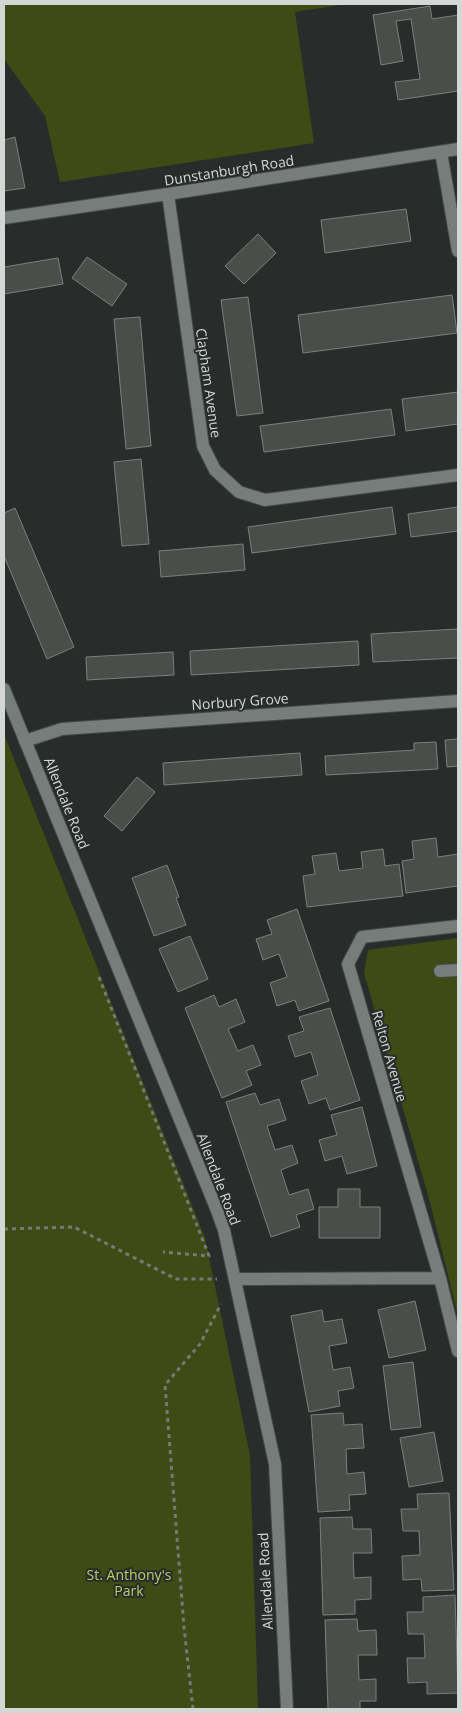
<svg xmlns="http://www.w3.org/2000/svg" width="462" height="1713" viewBox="0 0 462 1713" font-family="'Open Sans',sans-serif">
<rect width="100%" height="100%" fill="#282d2c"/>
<!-- green -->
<path fill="#3f4a14" d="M4,4H346L295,12L314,143L60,182L45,116L4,59Z
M4,734L205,1238L250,1455L258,1709H4Z
M458,938V1316L430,1202L364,973L368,950Z"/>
<!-- building -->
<path fill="#4a4e4a" stroke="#7c807c" d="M430,6L432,19L458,15V91L398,100L395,82L420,79L411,19L396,21L403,61L381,65L373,15Z
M15,137L25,188L4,191V140Z
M406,209L411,241L325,253L321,220Z
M258,234L276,253L244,284L225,266Z
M87,257L127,284L112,306L72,278Z
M58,258L63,284L4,294V267Z
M452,295L457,333L303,353L298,315Z
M248,297L263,413L237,416L221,300Z
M140,317L151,446L126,449L114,319Z
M458,392V424L406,431L402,399Z
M391,409L395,435L264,452L260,426Z
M141,459L149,544L122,546L114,462Z
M392,507L396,534L252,553L248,527Z
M458,507V531L411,537L408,514Z
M15,508L74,647L47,659L4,556V513Z
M243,544L245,570L161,577L159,551Z
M458,629V658L373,662L371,634Z
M358,641L359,665L191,675L190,651Z
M173,652L174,675L87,680L86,657Z
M458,739V766L447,767L445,740Z
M436,742L438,769L326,775L325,756L414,750V743Z
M300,753L302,775L164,785L163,763Z
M137,777L155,792L122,831L104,816Z
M436,838L438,857L458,854V886L406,893L402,861L414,859L412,841Z
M383,849L385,866L399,864L403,896L307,907L303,876L315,874L312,856L336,853L339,871L363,868L361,852Z
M167,865L179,897L176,898L186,925L154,936L132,878Z
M297,909L329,1001L299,1011L295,1000L277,1006L270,983L287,977L279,954L263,960L256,939L272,934L267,920Z
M190,936L208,979L178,992L159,949Z
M214,995L219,1007L236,999L245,1022L228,1029L238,1051L253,1045L261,1065L246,1071L252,1085L222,1098L185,1008Z
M330,1008L360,1100L330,1110L326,1098L309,1104L301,1081L318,1075L311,1052L295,1057L288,1036L304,1031L299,1017Z
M255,1093L260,1105L279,1099L286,1120L267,1126L275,1150L292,1145L298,1163L281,1170L289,1195L308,1189L314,1209L296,1215L300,1227L271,1237L226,1102Z
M362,1107L377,1166L347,1174L342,1156L325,1161L319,1140L337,1135L331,1115Z
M338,1189H360V1207H380V1238H319V1207H338Z
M415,1301L426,1350L389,1358L378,1310Z
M322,1310L324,1322L342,1319L347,1343L329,1346L333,1370L350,1367L354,1388L338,1391L340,1406L309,1412L291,1316Z
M413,1362L421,1427L391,1430L383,1366Z
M343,1413L344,1425L362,1424L364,1448L346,1449L347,1474L364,1472L366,1494L349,1495L350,1510L318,1512L311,1415Z
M434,1432L443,1481L409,1487L400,1438Z
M449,1493L454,1590L422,1591L421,1579L403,1580L402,1556L420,1555L419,1531H403L401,1509H418L417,1494Z
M352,1517L353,1529H371L372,1553H353L354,1578L371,1577V1599L355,1600V1614L323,1615L320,1518Z
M455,1595L458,1693L427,1694V1682L408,1683L407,1658H425L424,1634H408L407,1612H423V1597Z
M357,1619L358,1631L376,1630L377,1655H358L359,1680L376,1679V1701H360V1709H328L325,1620Z"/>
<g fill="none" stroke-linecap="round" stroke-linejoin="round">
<!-- street casing -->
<g stroke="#444846" stroke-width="14">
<path id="street" d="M441,152L458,251
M168,194L203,446L215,470L239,492L265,500L458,475
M4,218L168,194L458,149
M25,741L62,729L458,701
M458,926L362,937L348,964L440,1278L458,1351
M440,971L458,970
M235,1279L440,1278"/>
</g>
<!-- secondary casing -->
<g stroke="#444846" stroke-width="14">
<path id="secondary" d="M4,689L216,1208L224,1230L275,1464L287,1709"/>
</g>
<!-- path -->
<path stroke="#757978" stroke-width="3" stroke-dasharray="4 4" stroke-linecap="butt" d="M99,977L209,1256L163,1252
M4,1229L74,1227L176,1279H217
M193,1709L184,1627L165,1385L200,1344L221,1304"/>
<!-- street -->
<use href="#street" stroke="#777d7b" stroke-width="12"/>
<!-- secondary -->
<use href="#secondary" stroke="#777d7b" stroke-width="12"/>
</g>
<g text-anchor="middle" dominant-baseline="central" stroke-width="4" stroke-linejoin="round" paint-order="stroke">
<!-- street labels -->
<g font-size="14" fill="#d4d7d6" stroke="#282d2c">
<text transform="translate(229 170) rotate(-9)">Dunstanburgh Road</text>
<text transform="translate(209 383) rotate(82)">Clapham Avenue</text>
<text transform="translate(240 701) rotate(-4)">Norbury Grove</text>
<text transform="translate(67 803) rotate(68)">Allendale Road</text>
<text transform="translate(390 1056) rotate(74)">Relton Avenue</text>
<text transform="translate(219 1179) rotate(69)">Allendale Road</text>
<text transform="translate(265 1581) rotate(-93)">Allendale Road</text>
</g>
<!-- park labels -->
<g font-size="14" fill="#b7ce67" stroke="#282d2c">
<text x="129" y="1574">St. Anthony's<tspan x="129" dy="16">Park</tspan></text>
</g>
</g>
<!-- border -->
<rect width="462" height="1713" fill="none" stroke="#d4d7d6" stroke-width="10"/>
</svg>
